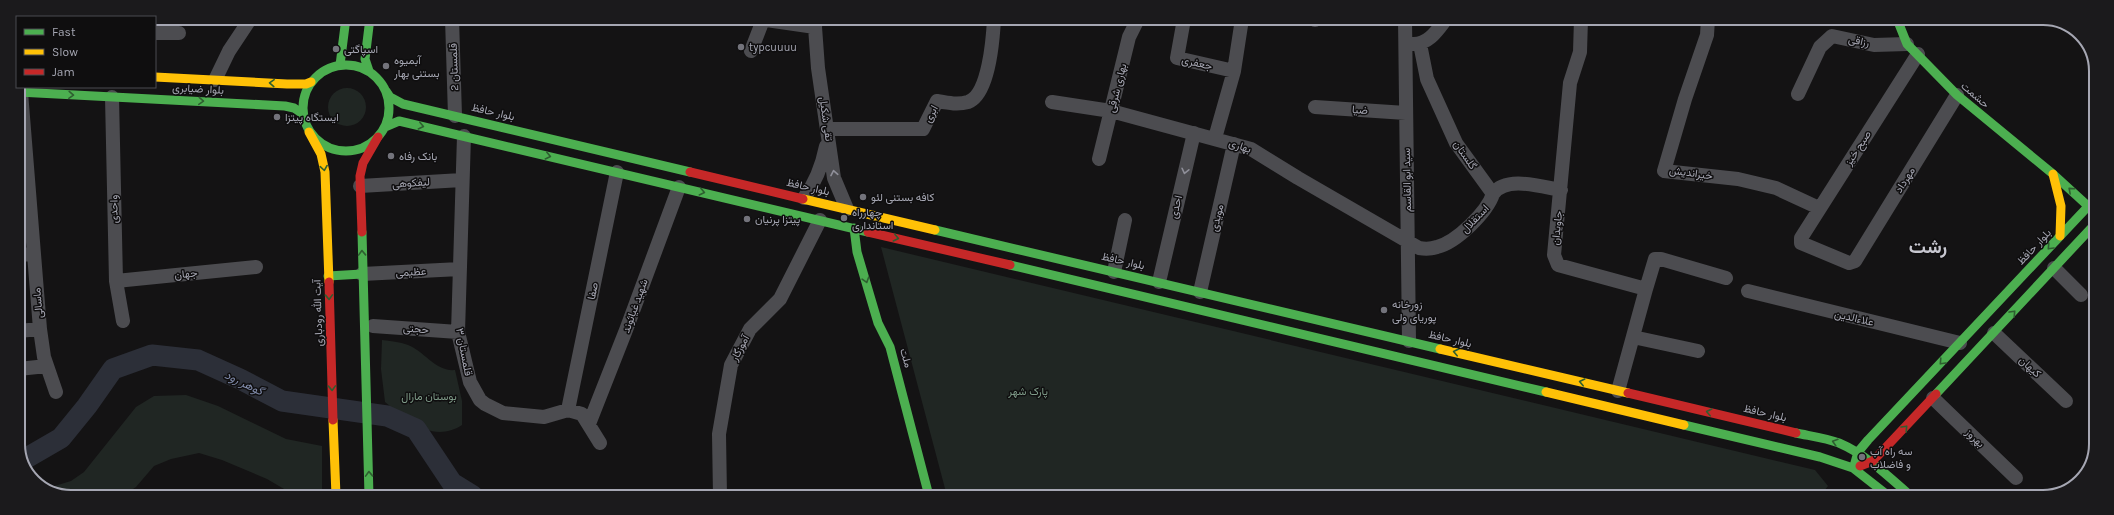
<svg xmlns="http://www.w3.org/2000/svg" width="2114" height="515" viewBox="0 0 2114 515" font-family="Karla,Vazirmatn,sans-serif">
<rect width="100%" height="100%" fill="#141314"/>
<!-- green -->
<path fill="#202623" d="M328 107a19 19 0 1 1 38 0a19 19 0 1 1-38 0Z
M881,247L1815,470L1828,486L1819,497L947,496Z
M382,340C390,341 400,342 408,345C424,351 436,372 455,370L462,401V425C433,444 407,420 385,402L381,369Z
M186,395L218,406L286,439L322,446V496H296L267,479L222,460L199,453L171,459L154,466L136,487L122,496H61L48,488L71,481L84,472L136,407L154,396Z"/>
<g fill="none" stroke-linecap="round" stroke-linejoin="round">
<!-- river -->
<path stroke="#2c2f38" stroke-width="21" d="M23,460L61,438L87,406L113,369L152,355L198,360L240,379L282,401L387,416L416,429L452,483L473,496"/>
<!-- street -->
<path stroke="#4c4c50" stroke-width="14" d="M452,18L455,116
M752,18L815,27
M816,18L815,27L818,68L834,178L847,209
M1184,19L1177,58L1234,71L1242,19
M1405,19L1409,341
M1581,19L1580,52L1570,83L1554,255L1558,265L1646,289L1618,391
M1708,19L1707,35L1685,99L1664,171L1738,179L1776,188L1819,208
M1315,20V19
M155,33H179
M1412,44C1428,45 1437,31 1446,19
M1420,44L1427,79L1456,143L1493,194C1506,175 1542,187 1561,190
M751,51L763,20
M1918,54L1801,238V243L1849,263L1855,261L1957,95
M215,80L229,51L251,18
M21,92L40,329L44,357L56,392
M1798,94L1820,47L1832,36L1874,45L1907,44
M112,97L116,281L123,321
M1052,102L1111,111L1251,149L1298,178L1419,248C1425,249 1431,249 1437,247C1457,242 1487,212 1493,194
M1315,107L1406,113
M827,129H923L937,101C948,103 958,105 968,102C989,95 993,38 994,19
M464,136L458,332L470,382L480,400L485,404L503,413L544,417L568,410L582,414L600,443
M1215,138L1234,71
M1099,159L1129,37L1138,19
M360,186L462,180
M804,198C816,182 822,166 826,146
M18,255L34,254
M2054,268L2081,295
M1114,272L1125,220
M362,274L460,269
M116,281L256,267
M1159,282L1194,133
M1646,289L1655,259H1661L1726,278
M1748,291L1960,343
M1200,292L1234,144
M373,326L458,332
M18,331L40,329
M1994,333L2066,401
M1633,337L1698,351
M18,369L47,366
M1933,398L2016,478
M568,410L617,172
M589,424L626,330L679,187
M720,496L719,434L731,365L750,329L780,299L820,220"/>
<!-- fast -->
<path stroke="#4caf50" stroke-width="9" d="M1897,19L1907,44L1957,95L2053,174L2088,206
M303 108a43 43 0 1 1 86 0a43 43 0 1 1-86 0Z
M340,65L346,18
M369,71L365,59L370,18
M386,91L390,97L403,104L690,172
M18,92L285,106L294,108L303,114
M385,127L399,121L868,232
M854,228L857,252L878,323L890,347L929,496
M935,230L1440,349
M362,232L369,496
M1010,265L1546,392
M328,276L362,274
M1936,394L2095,224
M1684,425L1820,457L1853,468L1890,497
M1796,433C1810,436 1826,438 1839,443C1867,455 1889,477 1912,497
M1854,466L1858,452L1868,440L2096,198"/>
<!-- slow -->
<path stroke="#ffc107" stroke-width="9" d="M155,77L287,84H306L311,82
M309,132L321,154L325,172L329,282
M2053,174L2061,206L2060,236
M803,199L935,230
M1440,349L1628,393
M1546,392L1684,425
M333,420L336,496"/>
<!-- jam -->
<path stroke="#c62828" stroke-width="9" d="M690,172L803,199
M362,232L360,176L363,163L378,137
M868,232L1010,265
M329,282L333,420
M1628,393L1796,433
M1860,466L1873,461L1936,394"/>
</g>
<!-- one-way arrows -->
<defs><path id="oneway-chevron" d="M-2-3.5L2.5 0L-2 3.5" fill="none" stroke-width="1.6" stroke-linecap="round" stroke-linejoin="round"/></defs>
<g stroke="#2e5e30">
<use href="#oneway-chevron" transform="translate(272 83) rotate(-177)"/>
<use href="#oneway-chevron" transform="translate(71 95) rotate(3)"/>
<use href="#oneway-chevron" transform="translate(201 101) rotate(4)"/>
<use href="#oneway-chevron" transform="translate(421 126) rotate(13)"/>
<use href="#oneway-chevron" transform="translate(548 156) rotate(13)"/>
<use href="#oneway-chevron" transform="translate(324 168) rotate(81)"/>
<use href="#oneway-chevron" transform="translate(2071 190) rotate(-138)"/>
<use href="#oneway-chevron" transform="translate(702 192) rotate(13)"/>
<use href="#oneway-chevron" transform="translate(896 238) rotate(13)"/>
<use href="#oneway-chevron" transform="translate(2050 247) rotate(133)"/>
<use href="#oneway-chevron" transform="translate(362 253) rotate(-92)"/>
<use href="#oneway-chevron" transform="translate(866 280) rotate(73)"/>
<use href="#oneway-chevron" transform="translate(329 297) rotate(88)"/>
<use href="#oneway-chevron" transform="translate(2013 313) rotate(-47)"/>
<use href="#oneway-chevron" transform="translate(1456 352) rotate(-167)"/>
<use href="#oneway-chevron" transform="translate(1942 362) rotate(133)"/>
<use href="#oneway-chevron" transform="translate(1582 382) rotate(-167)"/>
<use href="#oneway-chevron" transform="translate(332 388) rotate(88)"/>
<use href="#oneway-chevron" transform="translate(1709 412) rotate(-167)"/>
<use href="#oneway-chevron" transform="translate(1905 428) rotate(-47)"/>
<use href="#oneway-chevron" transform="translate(1835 442) rotate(-163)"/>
<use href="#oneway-chevron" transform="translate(369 474) rotate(-92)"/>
</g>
<g stroke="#90909a">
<use href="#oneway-chevron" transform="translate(1185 171) rotate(103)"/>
<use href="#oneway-chevron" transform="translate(834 173) rotate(-101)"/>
</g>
<!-- markers -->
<g fill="#73737b" stroke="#0f0e0f" stroke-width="1.5">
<circle cx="741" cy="47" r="4"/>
<circle cx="336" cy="49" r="4"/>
<circle cx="386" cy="66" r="4"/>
<circle cx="277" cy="117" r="4"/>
<circle cx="391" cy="156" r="4"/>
<circle cx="863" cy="197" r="4"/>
<circle cx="844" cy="218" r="4"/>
<circle cx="747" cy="219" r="4"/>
<circle cx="1384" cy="310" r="4"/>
<circle cx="1862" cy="457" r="4"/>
</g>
<g text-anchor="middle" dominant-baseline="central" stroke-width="3" stroke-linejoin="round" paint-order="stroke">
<!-- street labels -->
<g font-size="11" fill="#a6a7b3" stroke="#0f0e0f">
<text transform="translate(1859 41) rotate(12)">رزاقی</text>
<text transform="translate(1197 63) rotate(13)">جعفری</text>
<text transform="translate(454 67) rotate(-92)">قلمستان 2</text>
<text transform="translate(1117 88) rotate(-76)">بهاری شرقی</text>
<text transform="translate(198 89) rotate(3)">بلوار ضیابری</text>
<text transform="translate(1975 95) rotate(41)">حشمت</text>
<text transform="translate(1360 110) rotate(4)">ضیا</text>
<text transform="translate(493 112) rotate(13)">بلوار حافظ</text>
<text transform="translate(931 114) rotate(-62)">ابری</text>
<text transform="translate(826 119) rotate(82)">تقی شکیل</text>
<text transform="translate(1240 146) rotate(18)">بهاری</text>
<text transform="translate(1858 148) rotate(-57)">صبح خیز</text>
<text transform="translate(1465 155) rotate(55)">گلستان</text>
<text transform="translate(1691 173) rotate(8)">خیراندیش</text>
<text transform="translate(1407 180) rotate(-91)">سید ابو القاسم</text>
<text transform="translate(1905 180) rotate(-58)">مهرداد</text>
<text transform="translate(411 183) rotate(-4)">لیفکوهی</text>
<text transform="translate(808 187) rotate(13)">بلوار حافظ</text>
<text transform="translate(1176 207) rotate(-77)">احدی</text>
<text transform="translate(114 209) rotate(-91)">واحدی</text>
<text transform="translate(1217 218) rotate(-77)">مویدی</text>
<text transform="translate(1475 219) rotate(-46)">استقلال</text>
<text transform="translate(1557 228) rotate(-84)">جاویدان</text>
<text transform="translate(2034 247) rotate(-47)">بلوار حافظ</text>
<text transform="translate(1123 261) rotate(13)">بلوار حافظ</text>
<text transform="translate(411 272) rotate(-3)">عظیمی</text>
<text transform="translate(186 274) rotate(-6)">جهان</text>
<text transform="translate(593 291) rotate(-78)">صفا</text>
<text transform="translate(38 303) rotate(-95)">ماسالی</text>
<text transform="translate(635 306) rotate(-70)">شهید غیاثوند</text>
<text transform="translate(318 313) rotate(-92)">آیت الله رودباری</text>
<text transform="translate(1854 318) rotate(13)">علاءالدین</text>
<text transform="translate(416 329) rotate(4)">حجتی</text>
<text transform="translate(1450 339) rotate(13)">بلوار حافظ</text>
<text transform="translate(740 348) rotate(-62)">آموزگار</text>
<text transform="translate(464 352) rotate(79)">قلمستان ۳</text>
<text transform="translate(906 358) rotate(75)">ملت</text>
<text transform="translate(2030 367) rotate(43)">کیهان</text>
<text transform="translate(1765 413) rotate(13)">بلوار حافظ</text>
<text transform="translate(1975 438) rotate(44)">بهروز</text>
</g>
<!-- poi labels -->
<g font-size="11" fill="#a6a7b3" stroke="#0f0e0f" text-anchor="start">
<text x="749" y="47">typcuuuu</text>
<text x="344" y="49">اسپاگتی</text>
<text x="394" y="60">آبمیوه<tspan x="394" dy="13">بستنی بهار</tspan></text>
<text x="285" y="117">ایستگاه پیتزا</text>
<text x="399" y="156">بانک رفاه</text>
<text x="871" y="197">کافه بستنی لئو</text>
<text x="852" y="212">چهارراه<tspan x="852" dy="13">استانداری</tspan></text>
<text x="755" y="219">پیتزا پرنیان</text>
<text x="1392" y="304">زورخانه<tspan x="1392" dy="13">پوریای ولی</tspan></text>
<text x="1870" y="451">سه راه آب<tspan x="1870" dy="13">و فاضلاب</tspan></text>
</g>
<!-- park labels -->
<g font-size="11" fill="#7f9c89" stroke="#0f0e0f">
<text x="1028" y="391">پارک شهر</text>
<text x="429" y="396">بوستان مارال</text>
</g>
<!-- water labels -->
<g font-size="12" font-style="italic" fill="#818cab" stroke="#0f0e0f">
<text transform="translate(244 383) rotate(26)">گوهر رود</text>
</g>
<!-- town labels -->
<g font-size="19" font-weight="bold" fill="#c7c7d0" stroke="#0f0e0f">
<text x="1928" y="247">رشت</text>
</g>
</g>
<!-- crop -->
<path d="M0 0H2114V515H0ZM71 25H2043A46 46 0 0 1 2089 71V444A46 46 0 0 1 2043 490H71A46 46 0 0 1 25 444V71A46 46 0 0 1 71 25Z" fill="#1b1a1c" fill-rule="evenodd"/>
<path fill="none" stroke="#a6a7b3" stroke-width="2" d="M71 25H2043A46 46 0 0 1 2089 71V444A46 46 0 0 1 2043 490H71A46 46 0 0 1 25 444V71A46 46 0 0 1 71 25Z"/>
<!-- legend -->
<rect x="16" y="16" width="140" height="72" fill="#0f0e0f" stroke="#4b4b51"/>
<rect x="24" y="29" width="20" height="6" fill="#4caf50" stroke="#4b4b51"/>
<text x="52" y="36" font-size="12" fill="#a6a7b3">Fast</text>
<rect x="24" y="49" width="20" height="6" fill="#ffc107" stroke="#4b4b51"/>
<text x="52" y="56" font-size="12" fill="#a6a7b3">Slow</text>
<rect x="24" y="69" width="20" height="6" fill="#c62828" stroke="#4b4b51"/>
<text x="52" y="76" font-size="12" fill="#a6a7b3">Jam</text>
</svg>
